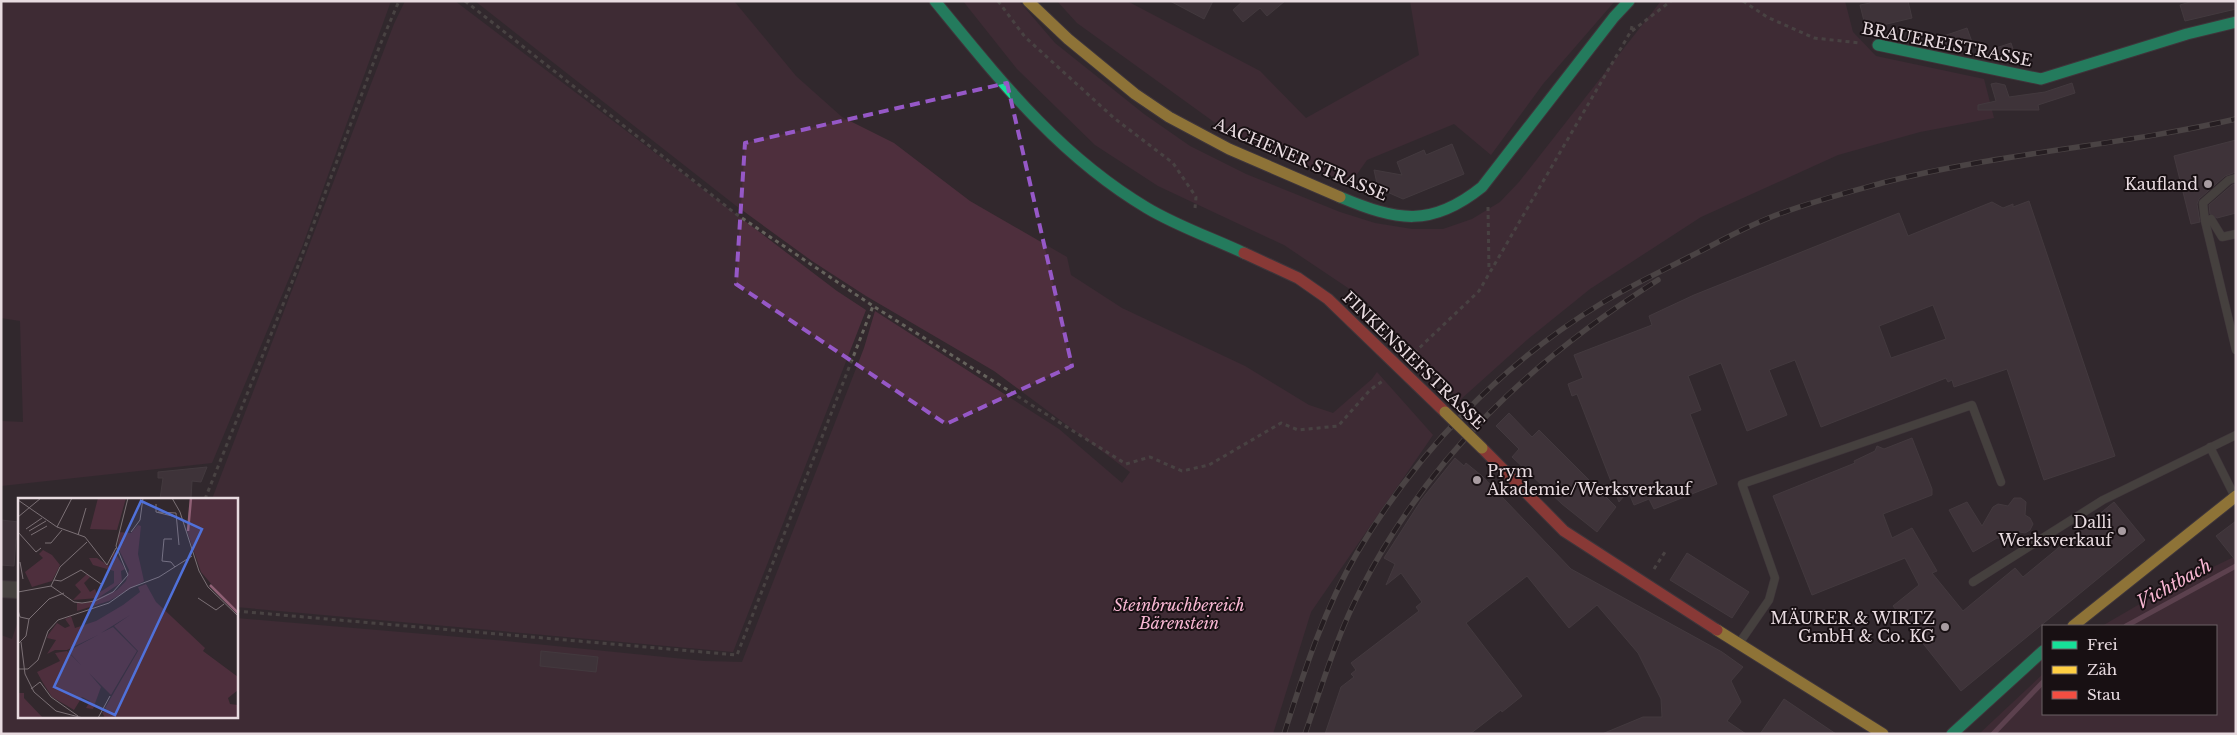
<svg xmlns="http://www.w3.org/2000/svg" width="2237" height="735" viewBox="0 0 2237 735" font-family="'Libre Baskerville',serif">
<rect width="100%" height="100%" fill="#32282d"/>
<!-- green -->
<path fill="#4e2f3d" d="M1,1H391L302,247L212,463L1,486V421L23,422L20,321L1,318Z
M405,1H455L837,291L866,310L733,652L236,607V499H212L394,24Z
M475,1H734L796,76L842,117L894,143L970,201L1067,257L1071,275L1122,308L1245,366L1309,405L1333,413L1372,379L1377,372L1433,435L1311,612L1273,734H1V635L12,639L19,618V716H236V618L506,641L704,661L742,662L864,348L875,311L1059,429L1122,483L1130,472L994,371L866,296L812,261L735,205Z
M963,1H1019L1055,43L1144,114L1190,146L1246,174L1340,212L1375,223L1412,229H1443L1472,219L1500,202L1519,182L1661,1H1845L1853,32L1876,56L1984,79L1994,118L1920,132L1838,155L1701,217L1590,289L1528,339L1460,400L1363,298L1284,245L1158,186L1095,145L1017,69Z
M1057,1H1127L1260,71L1306,118L1419,55L1410,1H1615L1543,84L1491,155L1454,124L1367,160L1350,184L1259,146L1214,122L1077,23Z
M2236,556V734H1979L2043,674V714H2216V626H2102L2157,594Z"/>
<g fill="none" stroke-linecap="round" stroke-linejoin="round">
<!-- stream -->
<path stroke="#906075" stroke-width="5" d="M2126,626L2236,566
M1993,734L2043,682"/>
</g>
<!-- building -->
<path fill="#4f4147" stroke="#584f53" fill-rule="evenodd" d="M1170,1H1213L1204,19Z
M1243,1H1285L1267,16L1260,8L1243,22L1233,10Z
M1870,1H1908L1912,18L1866,29L1860,5L1870,3Z
M2193,1H2236V9L2185,21L2180,5Z
M1967,28L1972,42L1954,48L1940,45L1938,38Z
M2011,43L2015,55L2005,58L1995,56L1993,49Z
M1996,83L2005,85L2009,97L2045,92L2072,83L2075,93L2038,105L2039,110H1978V105L1996,101L1991,84Z
M2236,140V172L2225,176L2199,199L2197,204L2200,222L2191,224L2174,156Z
M1452,144L1464,174L1403,199L1378,188L1374,170L1402,175L1397,162L1424,150L1426,155Z
M2236,184V213L2217,218L2210,214L2209,205L2232,185Z
M2029,201L2115,456L2044,480L2007,369L1954,387L1952,380L1948,382L1946,378L1821,427L1795,360L1769,370L1787,415L1747,431L1721,363L1688,376L1701,410L1690,414L1717,484L1654,509L1649,499L1634,505L1628,491L1619,502L1577,394L1572,396L1568,384L1583,378L1574,355L1652,325L1649,316L1694,295L1899,213L1908,236L1992,202L2003,208L2013,204V207ZM1933,305L1946,339L1891,358L1879,326Z
M1509,413L1532,437L1539,430L1616,507L1597,532L1562,504L1512,457L1519,449L1496,426Z
M1912,438L1932,489V495L1883,514L1892,538L1912,528L1937,571L1932,573L1963,611L2015,568L2023,577L2114,502L2145,540L1961,691L1893,606L1919,585L1905,558L1812,595L1773,496L1855,463L1854,461L1875,451L1877,446L1884,449Z
M1455,458L1464,466L1466,463L1482,476L1571,569L1722,652L1743,667L1731,681L1741,702L1727,721L1746,734H1602L1643,717H1662L1661,699L1638,653L1597,605L1569,628L1527,576L1466,623L1522,696L1502,712L1501,710L1470,734H1325L1341,687L1354,677L1351,674L1356,670L1351,663L1419,611L1416,607L1422,602L1401,573L1386,585L1395,564L1384,558L1422,499Z
M207,467L201,482L192,481L191,499H160L163,478H158V472Z
M2014,498H2021L2026,502L2025,515L2030,518L2033,524L2030,530L2025,533L2014,531L2008,539L1997,538L1973,552L1949,510L1967,502L1982,526L1993,507L1998,504L2008,506Z
M1,520L19,522V539H16L14,566L1,565Z
M2236,521V561L2216,536Z
M1687,553L1749,592L1732,618L1670,580Z
M541,651L598,657L596,672L540,666Z
M1784,699L1836,734H1760Z"/>
<g fill="none" stroke-linecap="round" stroke-linejoin="round">
<!-- lane casing -->
<g stroke="#4e454a" stroke-width="9">
<path id="lane" d="M2236,178L2229,180L2203,203L2205,221L2236,350
M2211,219L2222,237L2236,234
M2210,447L2234,495
M1973,582L2103,500L2236,435
M1740,642L1769,600L1775,578L1742,484L1972,405L2001,482"/>
</g>
<!-- street casing -->
<g stroke="#4e454a" stroke-width="18">
<path id="street" d="M1,589L19,590"/>
</g>
<!-- fast casing -->
<g stroke="#4e454a" stroke-width="13">
<path id="fast" d="M935,1C999,79 1058,155 1147,208C1177,226 1212,238 1244,253
M1878,45L2041,79L2187,34L2236,22
M1340,197C1397,221 1431,228 1482,187L1614,17L1629,1
M1952,734L2043,651"/>
</g>
<!-- slow casing -->
<g stroke="#4e454a" stroke-width="13">
<path id="slow" d="M1028,1L1068,39L1135,94L1169,117L1229,149L1340,197
M2073,626L2236,496
M1717,630L1883,734"/>
</g>
<!-- jam casing -->
<g stroke="#4e454a" stroke-width="13">
<path id="jam" d="M1244,253L1298,278L1328,299L1445,412
M1482,448L1564,531L1717,630"/>
</g>
<!-- path -->
<path stroke="#65625c" stroke-width="3" stroke-dasharray="4 4" stroke-linecap="butt" d="M465,1L736,214L873,306L1126,464L1150,457L1182,471L1209,465L1281,423L1298,430L1338,426L1370,390L1384,380
M998,1L1025,37L1114,118L1173,163L1196,197L1195,208
M1743,1L1767,17L1814,38L1860,43
M1632,31L1671,1
M1488,207L1489,271
M1414,353L1479,291L1631,31L1632,26
M205,499L292,282L380,45L399,1
M1654,569L1665,552
M236,611L737,655L873,306"/>
<!-- lane -->
<use href="#lane" stroke="#5e5e52" stroke-width="8"/>
<!-- street -->
<use href="#street" stroke="#5e5e52" stroke-width="16"/>
<!-- fast -->
<use href="#fast" stroke="#16e098" stroke-width="11"/>
<!-- slow -->
<use href="#slow" stroke="#ffcf43" stroke-width="11"/>
<!-- jam -->
<use href="#jam" stroke="#f24e42" stroke-width="11"/>
<!-- rail casing -->
<g stroke="#68645f" stroke-width="5.5">
<path id="rail" d="M1284,734C1304,672 1324,609 1357,553C1417,452 1501,364 1602,303C1630,286 1660,272 1689,257C1719,242 1750,224 1782,213C1814,201 1849,192 1882,183C1998,153 2119,146 2236,119
M1305,734C1322,685 1337,635 1361,589C1429,456 1533,359 1658,280"/>
</g>
<!-- rail -->
<use href="#rail" stroke="#181013" stroke-width="4" stroke-dasharray="11" stroke-linecap="butt"/>
<!-- slow-bridge casing -->
<g stroke="#4e454a" stroke-width="13" stroke-linecap="butt">
<path id="slow-bridge" d="M1445,412L1482,448"/>
</g>
<!-- slow-bridge -->
<use href="#slow-bridge" stroke="#ffcf43" stroke-width="11"/>
</g>
<!-- marked area -->
<path d="M0 0H2237V735H0ZM1007,83L1072,366L946,424L736,284L745,143Z" fill="#32282d" fill-opacity=".55" fill-rule="evenodd"/>
<path fill="none" stroke="#9658c7" stroke-width="4" stroke-dasharray="10 6" stroke-linejoin="round" d="M1007,83L1072,366L946,424L736,284L745,143Z"/>
<!-- markers -->
<g fill="#a89ca1" stroke="#181013" stroke-width="2">
<circle cx="2208" cy="184" r="5"/>
<circle cx="1477" cy="480" r="5"/>
<circle cx="2122" cy="531" r="5"/>
<circle cx="1945" cy="627" r="5"/>
</g>
<g text-anchor="middle" dominant-baseline="central" stroke-width="4" stroke-linejoin="round" paint-order="stroke">
<!-- street labels -->
<g font-size="16" fill="#e8dbe0" stroke="#181013">
<text transform="translate(1947 44) rotate(11)">BRAUEREISTRASSE</text>
<text transform="translate(1301 159) rotate(23)">AACHENER STRASSE</text>
<text transform="translate(1414 360) rotate(44)">FINKENSIEFSTRASSE</text>
</g>
<!-- poi labels -->
<g font-size="16" fill="#e8dbe0" stroke="#181013" text-anchor="end">
<text x="2198" y="184">Kaufland</text>
<text x="1487" y="471" text-anchor="start">Prym<tspan x="1487" dy="18">Akademie/Werksverkauf</tspan></text>
<text x="2112" y="522">Dalli<tspan x="2112" dy="18">Werksverkauf</tspan></text>
<text x="1935" y="618">MÄURER &amp; WIRTZ<tspan x="1935" dy="18">GmbH &amp; Co. KG</tspan></text>
</g>
<!-- park labels -->
<g font-size="16" font-style="italic" fill="#f8b7d3" stroke="#181013">
<text x="1179" y="605">Steinbruchbereich<tspan x="1179" dy="18">Bärenstein</tspan></text>
</g>
<!-- water labels -->
<g font-size="18" font-style="italic" fill="#f7b6d2" stroke="#181013">
<text transform="translate(2174 584) rotate(-29)">Vichtbach</text>
</g>
</g>
<!-- overview -->
<g transform="translate(18 498)">
<rect width="220" height="220" fill="#32282d"/>
<path d="M80,0H108L99,32L72,31ZM172,0H220V117L183,74L169,33ZM120,27L123,28L120,56L126,83L91,103L59,113V105H68L99,92L108,83L111,72L100,50L101,34L113,35ZM25,52L34,57L42,67L34,83L14,89L7,74L25,60L21,56ZM96,53L107,71L103,73L104,84L80,100L55,102L63,94L57,87L69,76L72,79L66,85L72,94L77,91L79,96L96,85V73L75,67L71,60H79L91,68ZM128,86L138,104L187,150L185,153L220,179V192L210,200L212,206L220,207V220H87L84,214L90,213L87,210L120,153L96,128L112,117L83,135L95,129L119,153L93,197L71,175L83,189L75,211L68,210L72,203L64,199L56,212L34,199L25,185L19,174L42,163L37,155L49,153L63,167L50,153L80,137L49,152H37L29,156L38,142L29,140L30,137L39,125L47,130L52,128L47,121L53,118L57,130L78,123L105,107L122,94L120,89ZM0,195H6V200L25,220H0Z" fill="#4e2f3d"/>
<path fill="none" stroke="#906075" stroke-width="2.5" d="M170,33L173,0M192,87L220,115"/>
<path fill="none" stroke="#7b7075" stroke-width="1" d="M154,0L162,14L181,73L190,89L220,118M0,2L39,29L67,39L89,67L98,50M138,6V14L158,19M140,14L158,15L161,47M0,19L23,0M39,29L54,0M8,31L24,20M11,33L28,23M0,34L18,54L23,50M113,34L122,22L125,0M13,37L29,28M60,37L68,10M154,41H146L144,63L153,64L157,69M27,45H33L44,32M2,64L5,81M36,82L43,83L63,72L83,86M33,88L42,69L69,44M0,94L33,88L56,104L64,105L77,103L95,94L110,77L98,48L110,0M180,100L198,112L206,106M0,112L2,119L11,121M3,144L7,176L16,194L38,213L65,220M0,146L8,138L11,121L31,101L46,95M0,171H10L20,162L30,133L40,122L91,105L112,90L141,79L174,58M13,191L22,184L33,199L60,218M80,220L92,198"/>
<path fill="#5071da" fill-opacity="0.15" stroke="#5071da" stroke-width="2.5" d="M123,3L184,31L97,217L36,189Z"/>
<rect width="220" height="220" fill="none" stroke="#e8dbe0" stroke-width="2.5"/>
</g>
<!-- border -->
<rect width="2237" height="735" fill="none" stroke="#e8dbe0" stroke-width="5"/>
<!-- legend -->
<rect x="2042" y="625" width="175" height="90" fill="#181013" stroke="#6b6165"/>
<rect x="2052" y="641" width="25" height="8" fill="#16e098" stroke="#6b6165"/>
<text x="2087" y="650" font-size="15" fill="#e8dbe0">Frei</text>
<rect x="2052" y="666" width="25" height="8" fill="#ffcf43" stroke="#6b6165"/>
<text x="2087" y="675" font-size="15" fill="#e8dbe0">Zäh</text>
<rect x="2052" y="691" width="25" height="8" fill="#f24e42" stroke="#6b6165"/>
<text x="2087" y="700" font-size="15" fill="#e8dbe0">Stau</text>
</svg>
